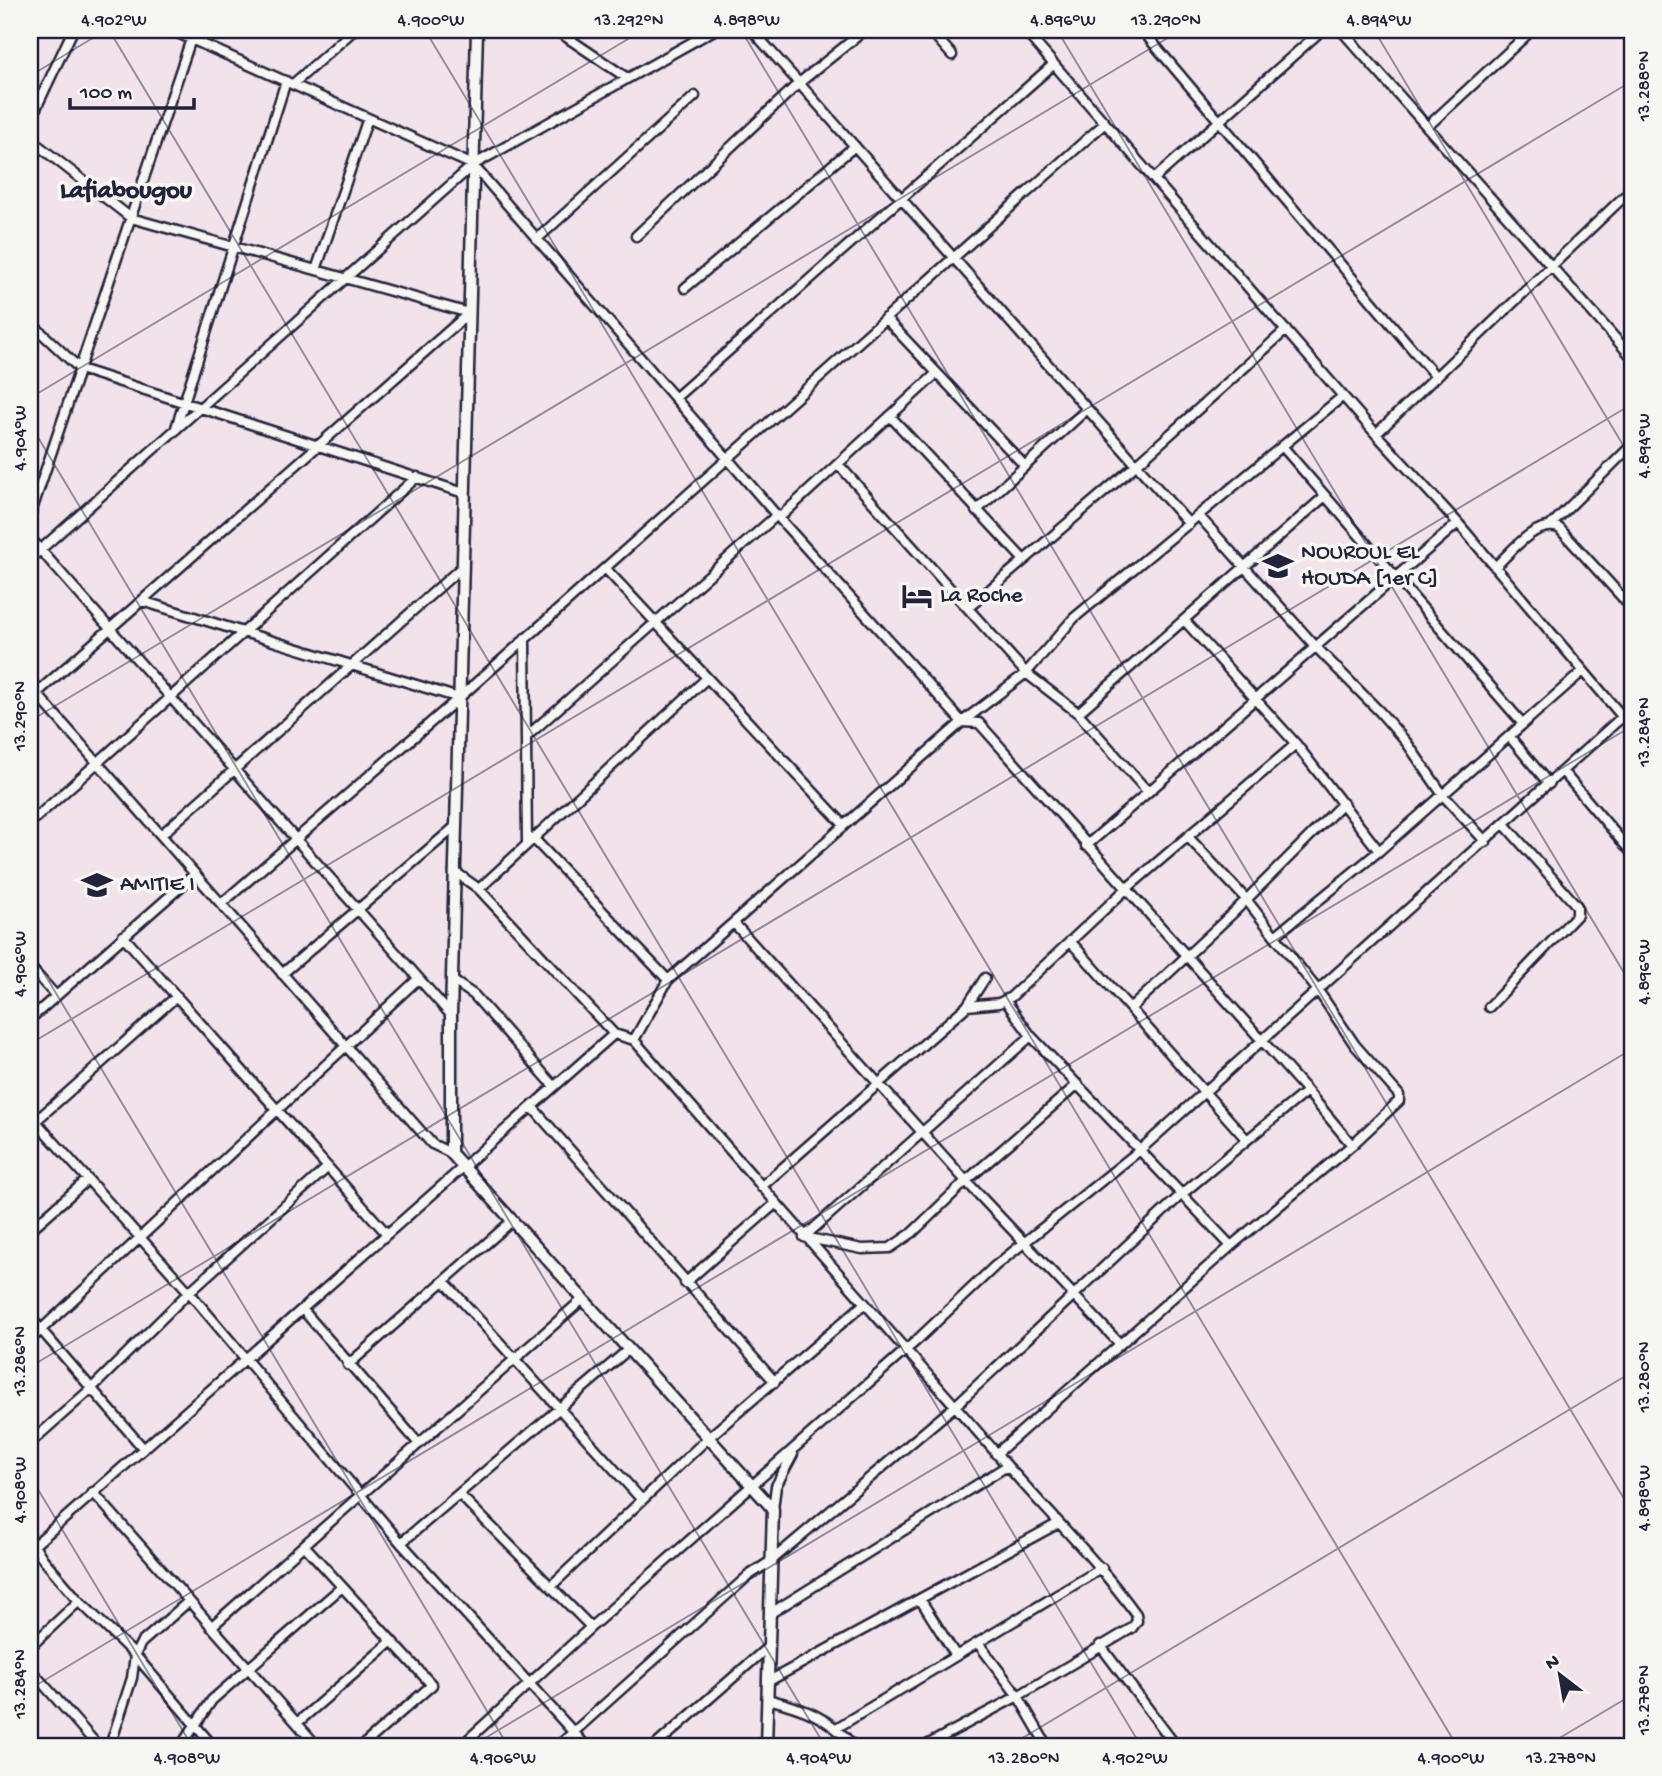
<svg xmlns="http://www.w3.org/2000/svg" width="1662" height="1776" viewBox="0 0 1662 1776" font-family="'Gochi Hand',sans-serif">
<rect width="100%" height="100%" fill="#f2e3ea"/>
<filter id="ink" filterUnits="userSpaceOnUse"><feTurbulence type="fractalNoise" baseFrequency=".0143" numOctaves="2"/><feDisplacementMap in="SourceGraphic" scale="14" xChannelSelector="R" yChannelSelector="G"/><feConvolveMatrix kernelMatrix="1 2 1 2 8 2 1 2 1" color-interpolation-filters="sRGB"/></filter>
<g filter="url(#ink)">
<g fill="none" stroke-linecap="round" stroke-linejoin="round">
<!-- minor casing -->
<g stroke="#22223b" stroke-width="13">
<path id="minor" d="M171,30L473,165L779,518L962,722L979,723L1307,1091L1247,1140
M556,30L627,78
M752,30L1189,524
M930,30L952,55
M1024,30L1376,434L1458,523L1632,728
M1142,30L1436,377
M1341,30L1632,357
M293,84L354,30
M30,121L73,30
M1427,127L1532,30
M30,139L131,218L469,313L30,699
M1154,179L1322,30
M636,236L799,83L865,30
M537,239L695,96
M316,270L368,118
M685,288L855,146
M885,318L1025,466
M30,322L80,369L464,493
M675,398L1054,64
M890,416L1023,559
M175,431L286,81
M1376,434L1632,189
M1282,446L1523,724
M838,464L1026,673L1078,713L1148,792
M976,511L1087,409
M30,516L191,39L202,30
M1199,516L1316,647L1380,712L1407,743L1443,795L1486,842
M779,518L937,373
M1551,525L1632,445
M30,538L451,1015
M30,559L473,165L714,30
M1495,567C1512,551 1535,520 1559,528L1632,608
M605,568L844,825
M142,601L459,698
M968,608L1136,465L1286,330
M1185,621L1296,744L1379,851
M525,638L527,844
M30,686L432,1144L451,1153
M1078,713L1325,496
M1509,736L1549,784
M526,737L777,515
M1563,772L1632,853
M30,823L417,477
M161,835L463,566
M533,838L668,980
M1189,838L1245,898L1319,992L1355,1045L1399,1095V1101L1352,1145
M1086,846L1458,523
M454,871L479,889L614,1034
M479,889L707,678
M221,904L459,698L1105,123
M734,923L966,1181L1120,1344
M123,936L387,1234
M1275,936L1379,851L1583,671
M30,967L56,996
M282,974L456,826
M452,980L474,995L554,1086
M1005,1000L1031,1036L1231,1246
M967,1006L999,1003L1011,997L1125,890L1296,744
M1489,1007L1577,915V906L1505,825
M1131,1008L1233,913L1343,803
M30,1019L195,874
M634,1040C754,1179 877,1316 997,1454C1043,1508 1094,1556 1136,1614L1137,1621L1132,1628L1018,1696L925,1746
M533,1108L775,1382
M30,1115L189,1292L401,1543L586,1746
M30,1126L177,996
M761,1187L967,1006L985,978
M30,1230L87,1180
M804,1237L862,1249L890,1248L912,1233L966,1181L1078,1084
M804,1237L1031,1036
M444,1281L642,1500
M685,1283L775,1204
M303,1310L419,1444
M30,1317L143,1448
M30,1340L418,979
M348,1365L512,1221
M30,1443L92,1388L189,1292L328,1167
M996,1454L1231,1246L1352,1145L1307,1091
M93,1492L317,1746
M459,1494L591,1627
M773,1509L776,1486L793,1454
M30,1539L43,1559L79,1601L135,1655L213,1746
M401,1543L629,1349
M304,1545L432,1685L362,1746
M30,1549L614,1034L634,1040L668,980L962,722L1026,673L1074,618L1343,396
M551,1586L707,1439L864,1304
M920,1599L956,1656
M771,1613L1007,1466
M211,1627L583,1299
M978,1643L1018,1696L1047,1746
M1100,1645L1176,1746
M30,1647L79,1601
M30,1669L98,1746
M769,1681L1059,1523
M768,1699C802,1708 830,1717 853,1746
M297,1723L392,1641
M838,1727L1102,1568
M110,1746L132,1678L135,1655L141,1643L189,1601
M181,1746L212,1700L342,1587
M461,1746L591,1627L916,1341L995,1266L1140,1150L1632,708
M558,1746L748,1576L771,1561L955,1406L1182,1194L1247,1140L1070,941
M655,1746L768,1647"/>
</g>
<!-- tertiary casing -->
<g stroke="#22223b" stroke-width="15">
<path id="tertiary" d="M477,30L451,1015V1153L773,1509L766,1746"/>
</g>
<!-- minor -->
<use href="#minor" stroke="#f6f6f2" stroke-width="8"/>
<!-- tertiary -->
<use href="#tertiary" stroke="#f6f6f2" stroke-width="10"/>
</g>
</g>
<!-- ticks -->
<path fill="none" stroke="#22223b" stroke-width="2" stroke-opacity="0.45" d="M109,30L1141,1746M425,30L1457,1746M741,30L1632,1512M1057,30L1632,986M1374,30L1632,460M30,76L106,30M30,398L643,30M30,424L825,1746M30,721L1181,30M30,950L508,1746M30,1044L1632,81M30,1367L1632,404M30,1476L192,1746M30,1689L1632,726M472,1746L1632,1049M1009,1746L1632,1372M1546,1746L1632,1695"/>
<!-- icons -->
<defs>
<g id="school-bare" transform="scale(2.415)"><path d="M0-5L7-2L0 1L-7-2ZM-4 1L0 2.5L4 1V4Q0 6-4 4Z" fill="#22223b" stroke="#f6f6f2" stroke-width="2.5" paint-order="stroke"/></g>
<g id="hotel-bare" transform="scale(2.415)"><path d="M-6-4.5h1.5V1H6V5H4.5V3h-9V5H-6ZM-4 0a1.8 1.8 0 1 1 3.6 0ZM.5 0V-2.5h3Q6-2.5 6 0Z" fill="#22223b" stroke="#f6f6f2" stroke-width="2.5" paint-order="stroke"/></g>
</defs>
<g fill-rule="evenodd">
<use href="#school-bare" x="1278" y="566"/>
<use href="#hotel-bare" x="917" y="596"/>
<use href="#school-bare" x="97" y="885"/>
</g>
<g text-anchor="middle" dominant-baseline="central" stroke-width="7" stroke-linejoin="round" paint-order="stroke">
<!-- poi labels -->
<g font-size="23" fill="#22223b" stroke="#f6f6f2" text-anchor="start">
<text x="1301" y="553">NOUROUL EL<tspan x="1301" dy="26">HOUDA [1er C]</tspan></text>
<text x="940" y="596">La Roche</text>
<text x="120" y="885">AMITIE I</text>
</g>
<!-- quarter labels -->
<g font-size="26" font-weight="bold" fill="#22223b" stroke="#f6f6f2">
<text x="126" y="192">Lafiabougou</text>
</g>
</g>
<!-- margin -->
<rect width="1662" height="1776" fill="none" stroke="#f6f6f2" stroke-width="77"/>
<!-- north arrow -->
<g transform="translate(1560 1675) rotate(329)" stroke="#f6f6f2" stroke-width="5" paint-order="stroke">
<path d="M0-5L12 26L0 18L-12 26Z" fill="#22223b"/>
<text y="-10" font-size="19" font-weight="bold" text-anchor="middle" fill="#22223b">N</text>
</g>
<!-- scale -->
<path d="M70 98v10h124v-10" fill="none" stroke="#22223b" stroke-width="3.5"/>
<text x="80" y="98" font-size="21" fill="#22223b" stroke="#f6f6f2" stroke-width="5" paint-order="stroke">100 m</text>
<rect x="38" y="38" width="1586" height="1700" fill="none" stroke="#22223b" stroke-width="2.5"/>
<g font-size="18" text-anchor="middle" fill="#22223b">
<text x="114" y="25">4.902°W</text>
<text x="431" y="25">4.900°W</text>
<text x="629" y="25">13.292°N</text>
<text x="747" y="25">4.898°W</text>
<text x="1063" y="25">4.896°W</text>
<text x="1166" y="25">13.290°N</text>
<text x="1379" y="25">4.894°W</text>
<text transform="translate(1643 86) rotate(-90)" y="6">13.288°N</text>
<text transform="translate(19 438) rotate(-90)" y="6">4.904°W</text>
<text transform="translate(1643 446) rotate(-90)" y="6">4.894°W</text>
<text transform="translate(19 716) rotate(-90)" y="6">13.290°N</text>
<text transform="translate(1643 732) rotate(-90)" y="6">13.284°N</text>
<text transform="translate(19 964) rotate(-90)" y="6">4.906°W</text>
<text transform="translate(1643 972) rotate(-90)" y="6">4.896°W</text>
<text transform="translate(19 1361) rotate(-90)" y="6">13.286°N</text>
<text transform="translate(1643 1377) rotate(-90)" y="6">13.280°N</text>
<text transform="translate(19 1490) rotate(-90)" y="6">4.908°W</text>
<text transform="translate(1643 1498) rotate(-90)" y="6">4.898°W</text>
<text transform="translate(19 1684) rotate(-90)" y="6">13.284°N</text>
<text transform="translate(1643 1700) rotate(-90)" y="6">13.278°N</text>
<text x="187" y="1763">4.908°W</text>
<text x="503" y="1763">4.906°W</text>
<text x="819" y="1763">4.904°W</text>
<text x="1024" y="1763">13.280°N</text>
<text x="1135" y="1763">4.902°W</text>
<text x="1451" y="1763">4.900°W</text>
<text x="1561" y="1763">13.278°N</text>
</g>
</svg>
